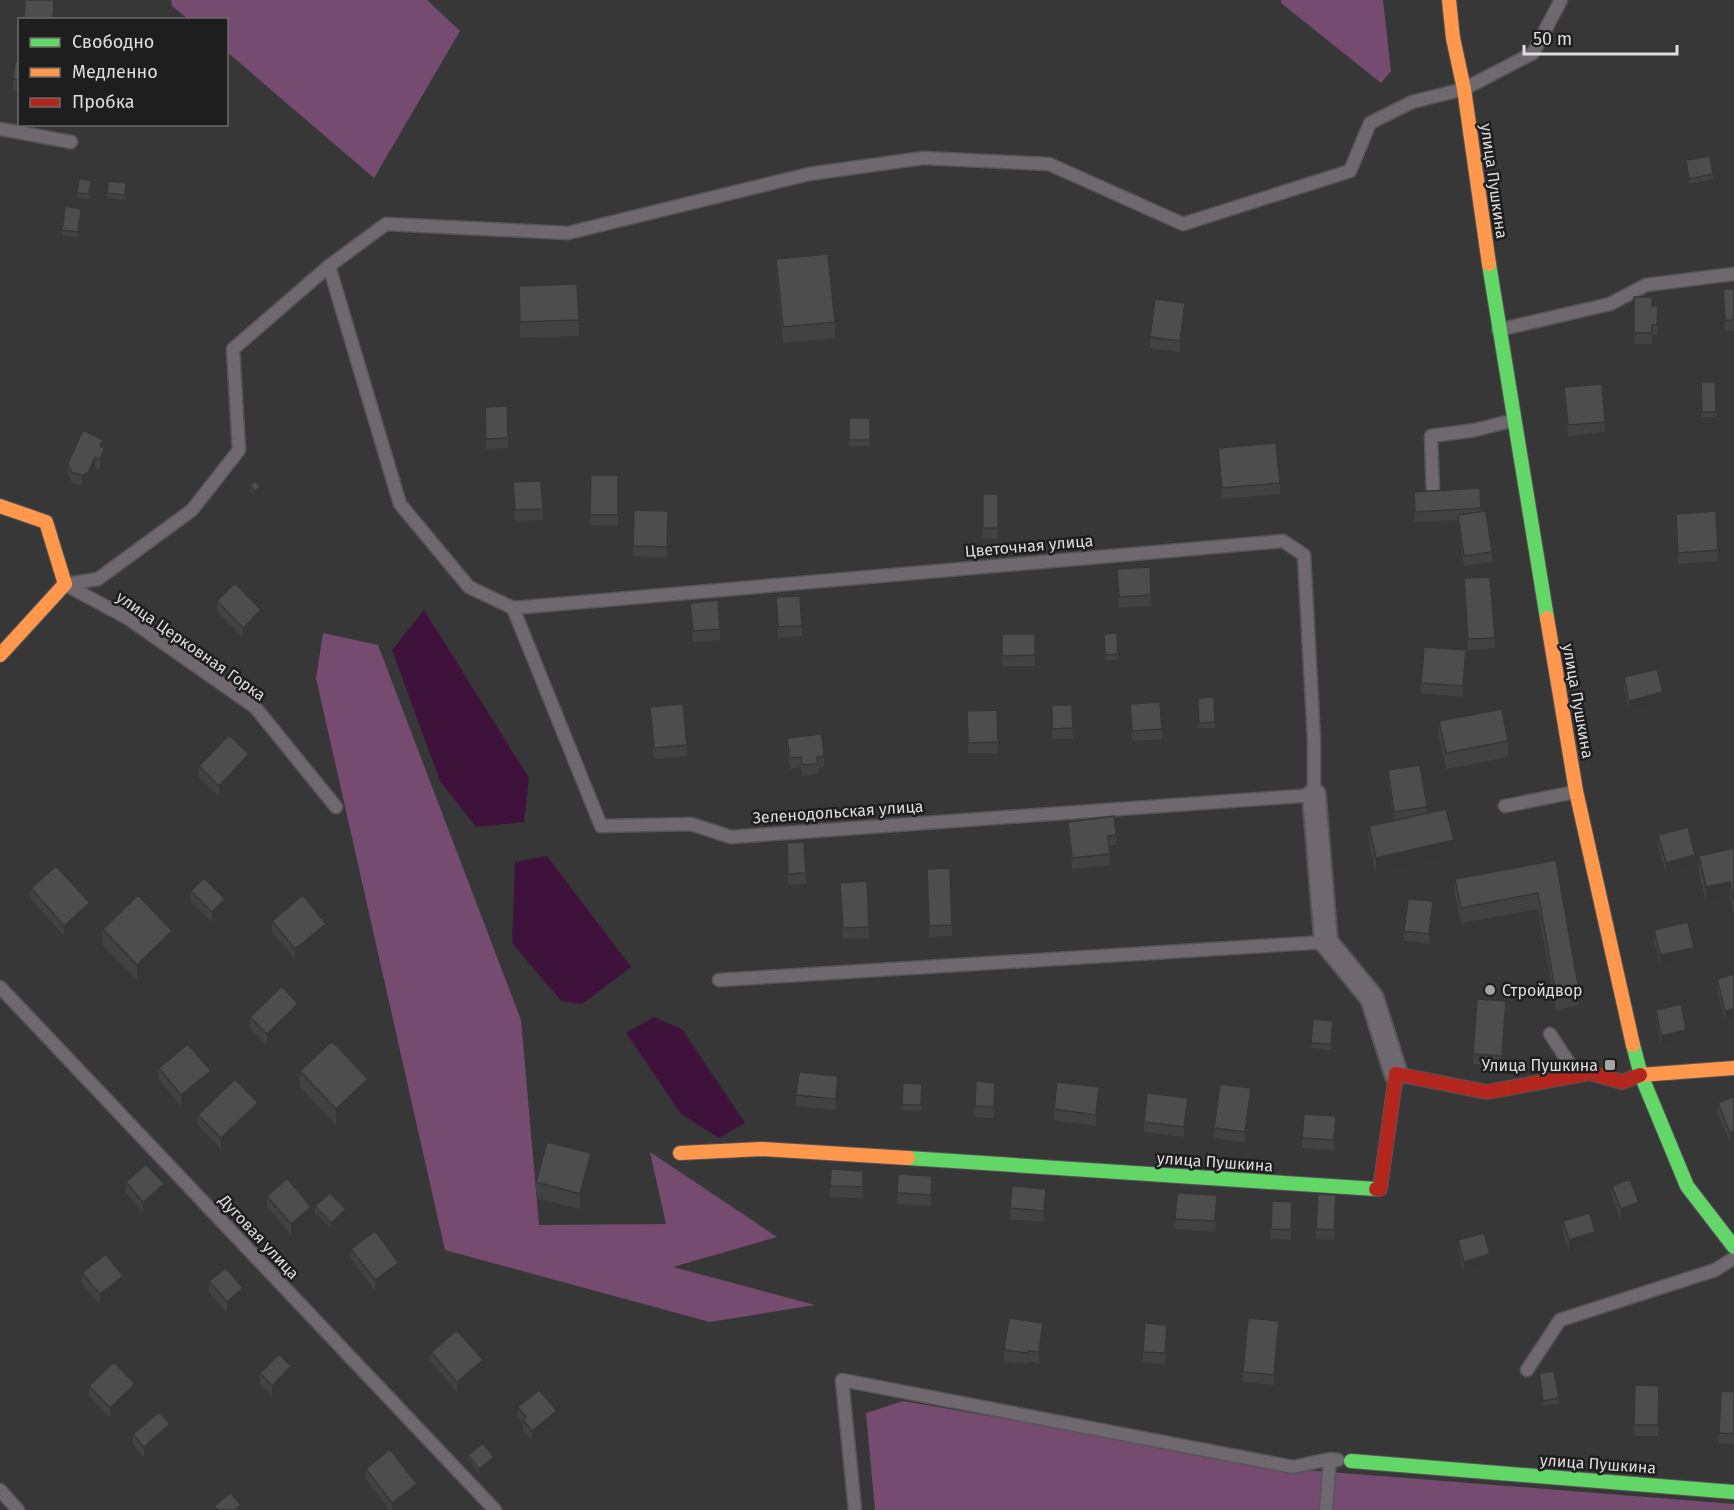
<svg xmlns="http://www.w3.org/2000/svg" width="1734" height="1510" viewBox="0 0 1734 1510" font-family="'Fira Sans',sans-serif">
<rect width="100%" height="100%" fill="#383738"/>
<!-- green -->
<path fill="#754c6f" d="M171,0H427L460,31L374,178L227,52L226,20L188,19L172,6Z
M1281,0H1383L1391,71L1381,83L1281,3Z
M323,633L378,645L521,1020L539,1225L666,1224L650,1152L777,1237L673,1267L815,1305L710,1322L445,1250L316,678Z
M903,1401L1292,1469L1734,1504V1510H875L866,1413Z"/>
<!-- water -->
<path fill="#3f123c" d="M424,610L529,778L524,822L476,827L440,781L392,650Z
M547,856L631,967L582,1004L561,1001L512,943L515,862Z
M654,1017L682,1029L745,1123L719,1138L681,1114L626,1033Z"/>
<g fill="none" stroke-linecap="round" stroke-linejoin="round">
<!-- lane casing -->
<g stroke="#565556" stroke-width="15">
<path id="lane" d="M0,129L71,142
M329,266L400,504L469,587L513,608L1283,541L1304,555L1314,740V795L731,837L691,824L601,826L513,608
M1498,330L1610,304L1646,285L1734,274
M1433,494L1431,436L1475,430L1511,421
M66,584L98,579L192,510L239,450L233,349L329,266L386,224L568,233L809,174L923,158L1049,164L1183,224L1350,171L1370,123L1412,102L1464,89L1533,53L1561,0
M66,585L129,619L255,707L336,807
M1505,806L1575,792
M719,980L1326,942
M0,987L495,1510
M1550,1034L1571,1066L1580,1069
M1527,1370L1560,1320L1715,1270L1734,1258
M0,1490L18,1510
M855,1510L842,1380L1293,1467L1330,1459
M1326,1510L1330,1459L1338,1460"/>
</g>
<!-- street casing -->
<g stroke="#565556" stroke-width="26">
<path id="street" d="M1314,795L1326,942L1372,998L1396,1074"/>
</g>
<!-- fast casing -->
<g stroke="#565556" stroke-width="16">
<path id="fast" d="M1489,264L1547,618
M1633,1045L1641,1075L1687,1186L1734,1247
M908,1158L1376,1189
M1351,1461L1734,1492"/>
</g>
<!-- slow casing -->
<g stroke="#565556" stroke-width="16">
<path id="slow" d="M1449,0L1453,38L1464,89L1489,264
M0,506L46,522L65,584L0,655
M1547,618L1576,791L1633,1045
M1640,1075L1734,1068
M680,1153L762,1149L908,1158"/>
</g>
<!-- jam casing -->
<g stroke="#565556" stroke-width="16">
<path id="jam" d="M1376,1189H1380L1396,1074L1487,1092L1590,1073L1622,1082L1640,1075"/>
</g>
<!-- lane -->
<use href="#lane" stroke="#6f686e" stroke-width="12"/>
<!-- street -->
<use href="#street" stroke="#6f686e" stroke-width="22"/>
<!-- fast -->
<use href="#fast" stroke="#63d668" stroke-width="14"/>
<!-- slow -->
<use href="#slow" stroke="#ff974d" stroke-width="14"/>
<!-- jam -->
<use href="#jam" stroke="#b3261e" stroke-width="14"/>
</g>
<!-- wall -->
<path fill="#434243" d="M25,0H54L53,20H24Z
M20,62V91L13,90V79Z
M1686,160L1713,174V179L1689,184L1686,166Z
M91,185L89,199L77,198V193Z
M126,188L125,200L107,198V193Z
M81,214L78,237L62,235V230Z
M776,259L835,322V338L783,343L776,275Z
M519,286L579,320V336L520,338Z
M1723,289H1734V331H1725Z
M1634,297L1652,306H1658L1657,335H1652V344H1634Z
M1185,314L1180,352L1150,348V337Z
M1701,382H1715L1716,417H1702Z
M1564,387L1605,422V432L1568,436L1564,398Z
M485,407L508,438V448L486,449Z
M849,418H870V446H849Z
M103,448L105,459L100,470L95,468L88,483L82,485L72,483L68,474V463Z
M1218,448L1280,483V494L1222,499Z
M591,475H618V526L590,525Z
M513,482L543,509V520L515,521Z
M250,485L260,493L254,496L250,490Z
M1480,488L1481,511L1492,552V562L1464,566L1458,520L1415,522L1414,492Z
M983,494H998V539L983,538Z
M1676,514L1718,550V561L1678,564Z
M668,522L667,558L633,556V546Z
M1117,569L1151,595V606L1119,608Z
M1464,578L1495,638V648L1468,650Z
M776,597L802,626V636L778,638Z
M217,601L261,621L243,638L217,611Z
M690,603L720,629V640L693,642Z
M1117,633L1118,660H1105L1104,634Z
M1002,634H1035V666H1002Z
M1466,661L1463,697L1421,693V683Z
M1624,677L1663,703L1629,711L1624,688Z
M1214,697L1215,728H1199L1198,698Z
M1130,704L1162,729V739L1132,741Z
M1052,705H1072L1073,739H1052Z
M650,707L687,745V756L654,759Z
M997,710L998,753H968L967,711Z
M1439,721L1508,741V757L1446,769L1439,736Z
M787,738L824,756V767L818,768V774L802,776L801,767L790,769L787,749Z
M249,765L219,796L199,777V766Z
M1388,770L1427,807V813L1454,856L1376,874L1369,842V826L1394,820L1388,780Z
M1068,822L1116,835V845L1109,846L1110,865L1072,869L1068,832Z
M1658,835L1695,866L1666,874L1658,846Z
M787,843L806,873V884L788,885Z
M1734,848V916L1730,897L1706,903L1699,872V856Z
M1556,860L1579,990V1005L1556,1010L1538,909L1461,923L1455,894V879Z
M927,879L952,925V936L929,937Z
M840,883L869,927V938L843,939Z
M31,888L90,913L64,936L31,899Z
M191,891L225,909L212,922L191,902Z
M1433,912L1429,944L1404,941V931Z
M272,921L326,934L295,960L272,932Z
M103,929L172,947L137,980L103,945Z
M1654,930L1694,958L1660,966L1654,941Z
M1734,974V1020L1725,1022L1717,989V979Z
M1656,1010L1686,1041L1661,1046L1656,1020Z
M1506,1011L1502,1066L1473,1064V1054Z
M298,1015L267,1045L250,1028V1017Z
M1333,1026L1331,1050L1311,1048V1043Z
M159,1068L211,1081L181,1106L159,1079Z
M300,1071L368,1095L336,1125L300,1087Z
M903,1083L922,1084L921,1111L902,1110Z
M838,1087L836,1110L796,1106V1095Z
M995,1093L994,1118L975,1117V1106Z
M1734,1096V1142L1730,1143L1718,1114V1103Z
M1099,1098L1096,1126L1054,1120V1109Z
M1251,1099L1245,1142L1214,1138V1128Z
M1188,1108L1184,1137L1144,1132V1122Z
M258,1113L221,1149L198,1125V1115Z
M1336,1127L1334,1151L1302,1148V1138Z
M591,1169L580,1209L536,1198V1182Z
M863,1171V1198L830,1197V1186Z
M126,1182L164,1195L143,1213L126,1193Z
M932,1186L931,1206L897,1204V1193Z
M1612,1186L1639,1213L1621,1220L1612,1196Z
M267,1196L311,1217L291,1235L267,1206Z
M1046,1200L1044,1222L1010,1219V1208Z
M1292,1202L1291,1240L1271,1239V1229Z
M315,1206L346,1215L331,1228L315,1212Z
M1217,1206L1215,1232L1175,1229V1219Z
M1336,1206L1334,1240L1316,1239V1229Z
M1563,1221L1595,1243L1569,1251L1563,1231Z
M1458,1240L1490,1265L1464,1272L1458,1250Z
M351,1249L399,1273L375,1291L351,1259Z
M82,1273L123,1286L100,1305L82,1283Z
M209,1281L243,1299L227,1313L209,1292Z
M1279,1331L1274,1385L1243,1382V1372Z
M1043,1333L1039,1363L1028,1361V1364L1004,1361V1350Z
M1167,1336L1165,1364L1143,1362V1352Z
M431,1352L483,1370L457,1392L431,1362Z
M260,1373L291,1377L272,1396L260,1384Z
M1539,1373L1559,1398V1404L1543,1406Z
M1635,1385L1659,1386L1658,1436H1634Z
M89,1386L135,1394L110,1418L89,1396Z
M1734,1392V1444L1719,1443V1433Z
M518,1407L557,1422L532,1441L523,1430V1424L518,1417Z
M133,1434L170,1435L144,1457L133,1445Z
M468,1455L494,1462L479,1474L468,1460Z
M366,1469L417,1494L396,1510H389L366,1479Z"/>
<!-- shaded-wall -->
<path fill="#373637" d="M1185,303V314L1180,352V341Z
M105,448V459L100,470V459Z
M95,457V468L88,483L82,485V475Z
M260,488V493L254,496V491Z
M261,610V621L243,638V628Z
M1466,650V661L1463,697V686Z
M1663,692V703L1629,711V701Z
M249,754V765L219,796V786Z
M1454,840V856L1376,874V858Z
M1695,855V866L1666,874V863Z
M1730,882V897L1706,903V887Z
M225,899V909L212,922V912Z
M1433,901V912L1429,944V934Z
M90,903V913L64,936V926Z
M326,924V934L295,960V949Z
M172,931V947L137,980V965Z
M1694,948V958L1660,966V955Z
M1506,1001V1011L1502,1066V1056Z
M298,1004V1015L267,1045V1034Z
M1734,1009V1020L1725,1022V1011Z
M1686,1030V1041L1661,1046V1036Z
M211,1071V1081L181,1106V1095Z
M838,1076V1087L836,1110V1099Z
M368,1079V1095L336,1125V1109Z
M1099,1087V1098L1096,1126V1115Z
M1251,1088V1099L1245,1142V1132Z
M1188,1098V1108L1184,1137V1127Z
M258,1103V1113L221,1149V1138Z
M1336,1116V1127L1334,1151V1140Z
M1734,1131V1142L1730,1143V1133Z
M591,1153V1169L580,1209V1194Z
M164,1184V1195L143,1213V1202Z
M1046,1189V1200L1044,1222V1211Z
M1639,1202V1213L1621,1220V1209Z
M311,1207V1217L291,1235V1224Z
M346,1209V1215L331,1228V1223Z
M1595,1232V1243L1569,1251V1240Z
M1490,1254V1265L1464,1272V1262Z
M399,1263V1273L375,1291V1280Z
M123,1276V1286L100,1305V1294Z
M243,1288V1299L227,1313V1302Z
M1279,1321V1331L1274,1385V1375Z
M1043,1323V1333L1039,1363V1352Z
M483,1360V1370L457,1392V1382Z
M291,1366V1377L272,1396V1386Z
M135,1384V1394L110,1418V1408Z
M557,1411V1422L532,1441V1431Z
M170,1424V1435L144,1457V1447Z
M494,1457V1462L479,1474V1469Z
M417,1484V1494L396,1510H392V1503Z"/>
<!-- building -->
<path fill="#4e4d4e" stroke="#373637" stroke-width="1.5" d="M25,0H54L53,18H24Z
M15,62H20V80L13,79Z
M1710,156L1713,174L1689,179L1686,160Z
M79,179L91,180L89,194L77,193Z
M108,181L126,183L125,195L107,193Z
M65,206L81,209L78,232L62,230Z
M828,254L835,322L783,327L776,259Z
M577,284L579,320L520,322L519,286Z
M1723,289H1734V320H1725Z
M1634,297H1652V306H1658L1657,325H1652V333H1634Z
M1155,299L1185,303L1180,341L1150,337Z
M1701,382H1715L1716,412H1702Z
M1602,384L1605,422L1568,425L1564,387Z
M507,406L508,438L486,439L485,407Z
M849,418H870V440H849Z
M83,430L103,440L100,446L105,448L100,459L95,457L88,473L82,475L72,473L68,463Z
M1276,443L1280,483L1222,488L1218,448Z
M591,475H618V515H590Z
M256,481L260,488L254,491L250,485Z
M541,481L543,509L515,510L513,482Z
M1480,488L1481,508L1415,512L1414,492Z
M983,494H998V528H983Z
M634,510L668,511L667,547L633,546Z
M1486,511L1492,552L1464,556L1458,515Z
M1716,511L1718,550L1678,553L1676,514Z
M1150,567L1151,595L1119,597L1117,569Z
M1490,577L1495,638L1468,639L1464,578Z
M235,583L261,610L243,628L217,601Z
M800,596L802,626L778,627L776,597Z
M718,600L720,629L693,631L690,603Z
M1117,633L1118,654L1105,655L1104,634Z
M1002,634H1035V655L1002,656Z
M1424,647L1466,650L1463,686L1421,683Z
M1657,669L1663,692L1629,701L1624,677Z
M1214,697L1215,722L1199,723L1198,698Z
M1160,702L1162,729L1132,731L1130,704Z
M683,704L687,745L654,748L650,707Z
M1052,705H1072L1073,728L1052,729Z
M1502,709L1508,741L1446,753L1439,721Z
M997,710L998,742L968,743L967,711Z
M822,734L824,756L817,757L818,764L802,765L801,757L790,758L787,738Z
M229,735L249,754L219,786L199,766Z
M1420,765L1427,807L1394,812L1388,770Z
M1446,809L1454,840L1376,858L1369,826Z
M1114,816L1116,835L1108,836L1110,854L1072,858L1068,822Z
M1688,827L1695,855L1666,863L1658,835Z
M804,842L806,873L788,874L787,843Z
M1734,848V900L1730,882L1706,887L1699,856Z
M1556,860L1579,990L1556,994L1538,893L1461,908L1455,879Z
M56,866L90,903L64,926L31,888Z
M950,868L952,925L929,926L927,869Z
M204,878L225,899L212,912L191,891Z
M867,881L869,927L843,928L840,883Z
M138,895L172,931L137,965L103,929Z
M303,895L326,924L295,949L272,921Z
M1408,899L1433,901L1429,934L1404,931Z
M1688,922L1694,948L1660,955L1654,930Z
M1734,974V1009L1725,1011L1717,979Z
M282,986L298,1004L267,1034L250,1017Z
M1477,999L1506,1001L1502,1056L1473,1054Z
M1681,1004L1686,1030L1661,1036L1656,1010Z
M1313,1019L1333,1021L1331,1044L1311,1043Z
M332,1041L368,1079L336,1109L300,1071Z
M188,1044L211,1071L181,1095L159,1068Z
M799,1072L838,1076L836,1099L796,1095Z
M235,1079L258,1103L221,1138L198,1115Z
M976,1081L995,1083L994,1107L975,1106Z
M1057,1082L1099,1087L1096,1115L1054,1109Z
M903,1083L922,1084L921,1105H902Z
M1220,1084L1251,1088L1245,1132L1214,1128Z
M1147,1093L1188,1098L1184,1127L1144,1122Z
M1734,1096V1131L1730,1133L1718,1103Z
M1304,1114L1336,1116L1334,1140L1302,1138Z
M547,1142L591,1153L580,1194L536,1182Z
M146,1164L164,1184L143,1202L126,1182Z
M831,1169L863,1171V1187L830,1186Z
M898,1174L932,1176L931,1195L897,1193Z
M287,1178L311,1207L291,1224L267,1196Z
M1630,1179L1639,1202L1621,1209L1612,1186Z
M1012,1186L1046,1189L1044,1211L1010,1208Z
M330,1193L346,1209L331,1223L315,1206Z
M1177,1193L1217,1195L1215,1221L1175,1219Z
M1318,1194L1336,1195L1334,1230L1316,1229Z
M1272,1201L1292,1202L1291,1230L1271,1229Z
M1590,1213L1595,1232L1569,1240L1563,1221Z
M375,1231L399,1263L375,1280L351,1249Z
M1484,1233L1490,1254L1464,1262L1458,1240Z
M106,1254L123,1276L100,1294L82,1273Z
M226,1268L243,1288L227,1302L209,1281Z
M1009,1318L1043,1323L1039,1352L1028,1351V1353L1004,1350Z
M1248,1318L1279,1321L1274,1375L1243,1372Z
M1145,1323L1167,1325L1165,1353L1143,1352Z
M457,1330L483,1360L457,1382L431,1352Z
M279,1354L291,1366L272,1386L260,1373Z
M114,1362L135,1384L110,1408L89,1386Z
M1554,1371L1559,1398L1543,1401L1539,1373Z
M1635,1385L1659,1386L1658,1425H1634Z
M539,1390L557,1411L532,1431L523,1420L526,1417L518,1407Z
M1721,1391L1734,1392V1434L1719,1433Z
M159,1412L170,1424L144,1447L133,1434Z
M483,1443L494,1457L479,1469L468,1455Z
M390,1449L417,1484L392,1503L366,1469Z
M231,1493L241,1505L235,1510H218L214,1506Z"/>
<!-- markers -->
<g fill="#a5a4a5" stroke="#1f1e1f" stroke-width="2">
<circle cx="1490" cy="990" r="6"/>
<rect x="1604" y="1059" width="12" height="12" rx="3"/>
</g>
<g text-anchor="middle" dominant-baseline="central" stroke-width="5" stroke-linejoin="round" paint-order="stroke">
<!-- street labels -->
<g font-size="16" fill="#dfdedf" stroke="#1f1e1f">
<text transform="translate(1494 181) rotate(82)">улица Пушкина</text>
<text transform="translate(1029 546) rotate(-5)">Цветочная улица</text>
<text transform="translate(191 646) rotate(35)">улица Церковная Горка</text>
<text transform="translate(1578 701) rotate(80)">улица Пушкина</text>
<text transform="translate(838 812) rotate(-4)">Зеленодольская улица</text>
<text transform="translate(1215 1162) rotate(4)">улица Пушкина</text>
<text transform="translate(259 1237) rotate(47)">Дуговая улица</text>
<text transform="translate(1598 1464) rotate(4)">улица Пушкина</text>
</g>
<!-- poi labels -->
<g font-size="16" fill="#dfdedf" stroke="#1f1e1f" text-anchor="start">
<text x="1502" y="990">Стройдвор</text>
<text x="1598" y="1065" text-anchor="end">Улица Пушкина</text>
</g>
</g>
<!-- legend -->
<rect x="18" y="18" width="210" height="108" fill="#1f1e1f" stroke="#6c6b6c" stroke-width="1.5"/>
<rect x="30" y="38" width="30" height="9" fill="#63d668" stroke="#6c6b6c" stroke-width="1.5"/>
<text x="72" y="48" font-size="18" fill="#dfdedf">Свободно</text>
<rect x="30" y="68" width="30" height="9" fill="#ff974d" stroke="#6c6b6c" stroke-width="1.5"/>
<text x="72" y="78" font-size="18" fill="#dfdedf">Медленно</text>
<rect x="30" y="98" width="30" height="9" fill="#b3261e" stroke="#6c6b6c" stroke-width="1.5"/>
<text x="72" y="108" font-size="18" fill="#dfdedf">Пробка</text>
<!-- scale -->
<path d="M1524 45v9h153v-9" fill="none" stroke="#dfdedf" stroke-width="3"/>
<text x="1533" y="45" font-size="18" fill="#dfdedf" stroke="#1f1e1f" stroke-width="4.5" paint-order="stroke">50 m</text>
</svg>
